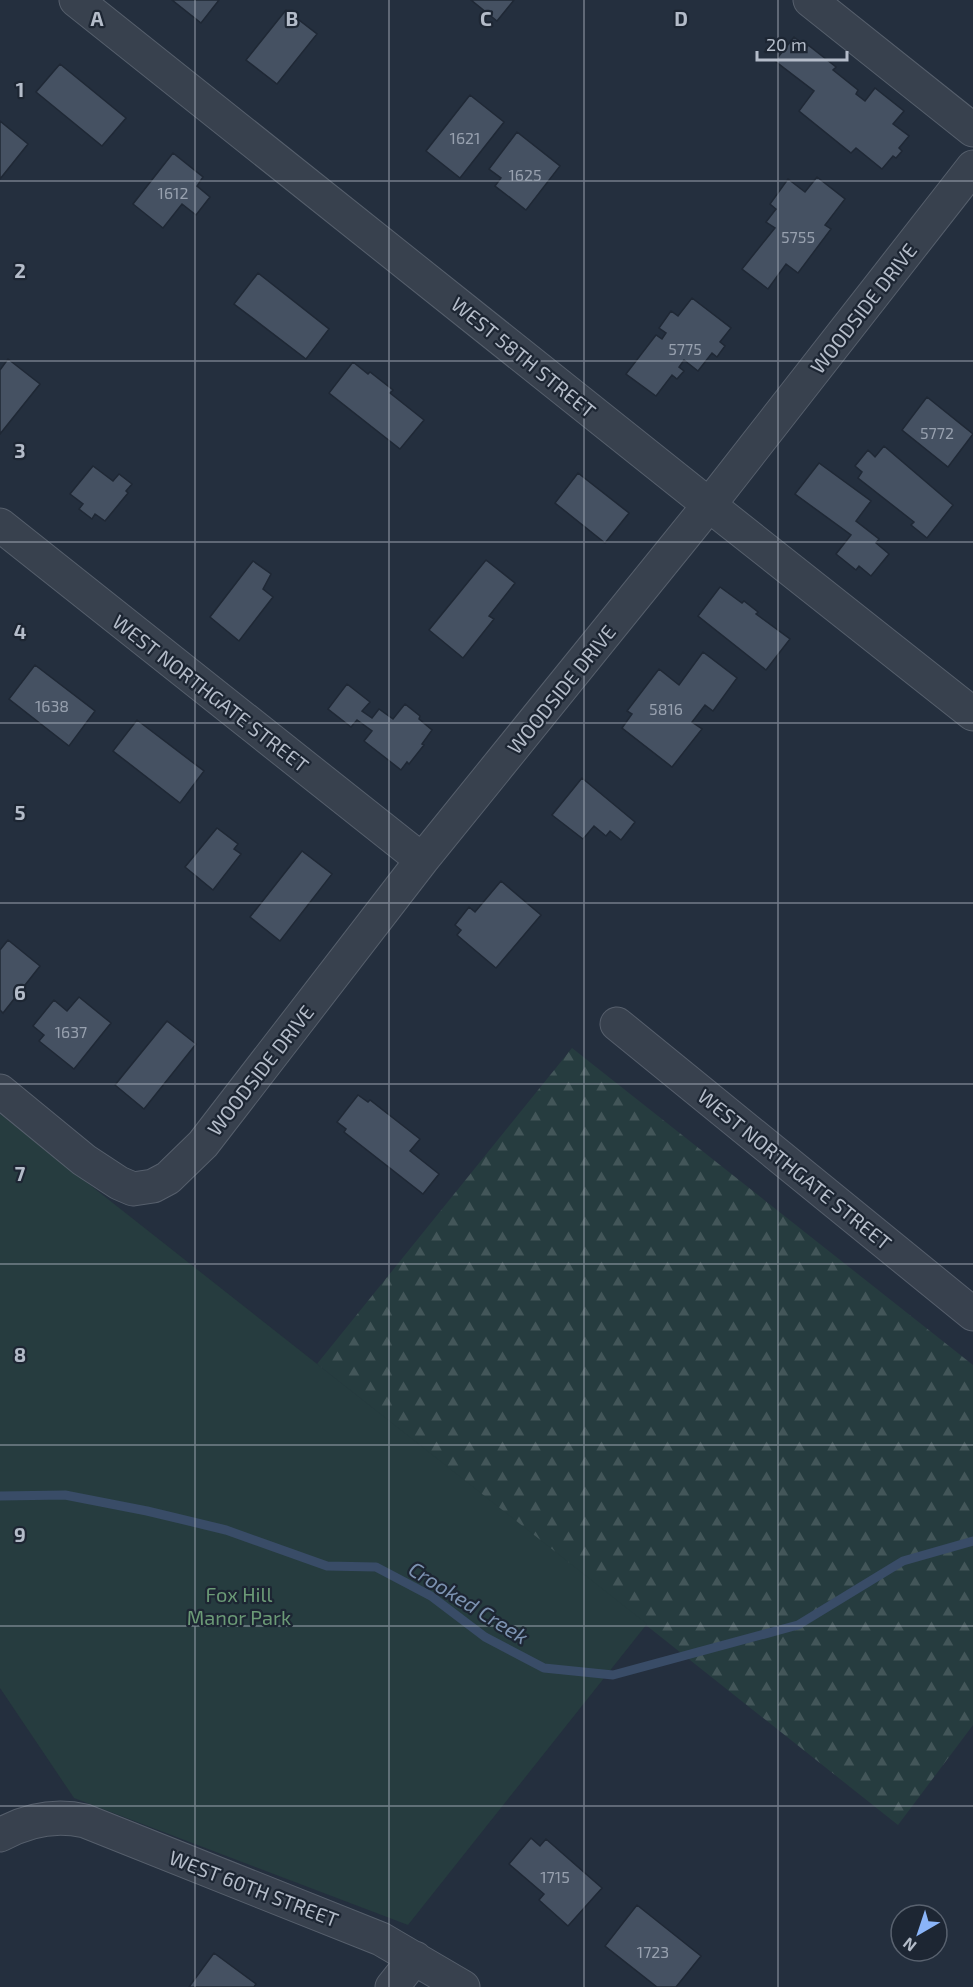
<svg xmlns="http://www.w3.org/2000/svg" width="973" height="1987" viewBox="0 0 973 1987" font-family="'Exo 2',sans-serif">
<defs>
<pattern id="forest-firs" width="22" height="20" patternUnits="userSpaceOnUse" patternTransform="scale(1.5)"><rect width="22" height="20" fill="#263c3f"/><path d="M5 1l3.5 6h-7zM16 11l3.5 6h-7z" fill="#435659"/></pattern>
</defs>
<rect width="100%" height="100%" fill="#242f3e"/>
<!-- forest -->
<path fill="url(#forest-firs)" d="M572,1048L973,1365V1725L898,1825L317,1364Z"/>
<!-- green -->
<path fill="#263c3f" d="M0,1114L647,1624L408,1925L74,1798L0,1688Z"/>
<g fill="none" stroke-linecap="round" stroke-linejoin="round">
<!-- stream -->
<path stroke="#394c67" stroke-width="9" d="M0,1496L65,1495L147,1511L226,1530L327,1566L376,1567L431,1596L485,1637L544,1668L613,1675L798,1625L903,1561L973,1541"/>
</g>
<!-- building -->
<path fill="#455162" stroke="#1f2835" stroke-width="1.5" d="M172,0H219L201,23Z
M471,0H514L497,21Z
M286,10L317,34L277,84L246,60Z
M794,37L807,47L808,45L836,67L833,70L858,90L856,94L865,101L875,88L904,111L893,124L909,136L899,148L902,151L896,158L893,156L882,169L856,148L851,153L799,111L814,91L775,61Z
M60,64L126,118L102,146L36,92Z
M470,95L504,122L460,178L426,151Z
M0,121L28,144L0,179Z
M517,132L560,166L526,210L495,186L501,178L489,169Z
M173,153L203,177L197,186L210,197L196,215L182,204L163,228L133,204Z
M817,177L845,199L825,225L831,229L798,273L786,264L768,289L742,269L775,228L766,222L776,209L770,204L788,179L805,192Z
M258,273L329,329L306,359L234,304Z
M692,298L731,328L720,342L725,346L717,357L712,353L698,371L684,360L679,367L684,371L677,379L672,375L656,396L626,374L656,335L662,339L666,333L659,328L671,311L678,316Z
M8,359L40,384L0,434V370Z
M353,362L368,374L370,372L393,390L390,393L424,420L400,449L329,393Z
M927,397L973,434L948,467L902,430Z
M884,446L953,505L927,538L911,525L914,522L858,478L862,472L855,466L868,450L875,457Z
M819,463L871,501L856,521L879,539L876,543L889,554L871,576L859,566L856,570L836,554L851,535L795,494Z
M93,466L113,481L119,474L132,484L126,491L128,493L105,521L95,514L92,519L79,509L83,504L70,494Z
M578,473L629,513L605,543L555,503Z
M486,560L515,583L489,616L494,619L463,658L429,630Z
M253,561L271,574L263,589L273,597L239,641L210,617Z
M720,587L742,603L744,601L758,612L756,614L790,639L766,670L698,616Z
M703,652L737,678L713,711L705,705L692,722L702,729L672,767L622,728L632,714L627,711L659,669L679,685Z
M35,665L95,711L69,746L9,699Z
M347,684L370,702L362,711L372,718L379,709L393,719L405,704L420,716L419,719L432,730L422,744L424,745L409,764L407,762L401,770L364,741L372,731L357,720L351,727L328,709Z
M137,720L204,771L180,803L113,751Z
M582,778L635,822L621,840L610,831L606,836L594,826L583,839L552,815Z
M217,828L238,844L234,849L241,854L213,890L185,867Z
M302,851L332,874L280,941L250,917Z
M501,881L541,915L496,968L457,935L461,930L455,925L469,907L475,912Z
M8,940L40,966L3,1013L0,1010V950Z
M79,997L111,1023L74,1069L39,1041L44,1035L33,1026L54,1000L67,1011Z
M167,1021L196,1044L144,1109L115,1085Z
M358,1095L368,1102L370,1100L420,1139L410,1151L439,1174L423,1194L344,1132L346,1129L337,1122Z
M531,1838L540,1846L546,1839L602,1888L568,1926L539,1900L544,1894L509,1864Z
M637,1905L701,1956L676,1987H657L605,1946Z
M214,1953L256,1984L254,1987H189Z"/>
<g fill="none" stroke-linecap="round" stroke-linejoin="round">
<!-- minor casing -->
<g stroke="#565f6c" stroke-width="35">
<path id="minor" d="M76,0L709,505L973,714
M810,0L973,130
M0,525L422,860
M617,1024L973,1314
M0,1091L84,1160L119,1183L133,1189L153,1186L168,1178L203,1144L422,860L709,505L973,167
M0,1835C27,1820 55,1814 85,1821L381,1939L463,1987
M392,1987L415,1958"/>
</g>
<!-- minor -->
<use href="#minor" stroke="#38414e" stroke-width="33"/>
</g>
<!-- grid -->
<path fill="none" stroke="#b4bcc9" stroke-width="1.5" stroke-opacity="0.55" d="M195,0V1987M389,0V1987M584,0V1987M778,0V1987M0,181H973M0,361H973M0,542H973M0,723H973M0,903H973M0,1084H973M0,1264H973M0,1445H973M0,1626H973M0,1806H973"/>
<g text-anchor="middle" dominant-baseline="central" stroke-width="4.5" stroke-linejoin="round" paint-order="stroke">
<!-- number labels -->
<g font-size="16" fill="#98a1af">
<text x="465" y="137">1621</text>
<text x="525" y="174">1625</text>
<text x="173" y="192">1612</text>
<text x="798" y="236">5755</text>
<text x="685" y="348">5775</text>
<text x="937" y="432">5772</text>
<text x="52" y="705">1638</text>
<text x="666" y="708">5816</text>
<text x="71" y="1031">1637</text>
<text x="555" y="1876">1715</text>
<text x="653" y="1951">1723</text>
</g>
<!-- street labels -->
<g font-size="20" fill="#b4bcc9" stroke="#1d2633">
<text transform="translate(863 308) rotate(-52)">WOODSIDE DRIVE</text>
<text transform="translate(524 357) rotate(39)">WEST 58TH STREET</text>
<text transform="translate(561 689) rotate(-51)">WOODSIDE DRIVE</text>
<text transform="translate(211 693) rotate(38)">WEST NORTHGATE STREET</text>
<text transform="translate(260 1070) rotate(-52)">WOODSIDE DRIVE</text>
<text transform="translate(795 1169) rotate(39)">WEST NORTHGATE STREET</text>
<text transform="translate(254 1888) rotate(21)">WEST 60TH STREET</text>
</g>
<!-- park labels -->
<g font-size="20" fill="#6b9a76" stroke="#1d2633">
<text x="239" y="1594">Fox Hill<tspan x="239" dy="23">Manor Park</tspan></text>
</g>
<!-- water labels -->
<g font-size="21" font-style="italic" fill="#7c92b1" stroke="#1d2633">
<text transform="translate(469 1602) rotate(32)">Crooked Creek</text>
</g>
</g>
<g font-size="20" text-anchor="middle" font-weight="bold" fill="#b4bcc9" stroke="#1d2633" stroke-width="4.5" stroke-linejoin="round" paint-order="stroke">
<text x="97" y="26">A</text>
<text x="292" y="26">B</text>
<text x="486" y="26">C</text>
<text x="681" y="26">D</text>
<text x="20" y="97">1</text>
<text x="20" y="278">2</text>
<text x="20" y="458">3</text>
<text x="20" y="639">4</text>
<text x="20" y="820">5</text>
<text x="20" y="1000">6</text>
<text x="20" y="1181">7</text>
<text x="20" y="1362">8</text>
<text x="20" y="1542">9</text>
</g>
<!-- north arrow -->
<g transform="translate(919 1933) rotate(219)"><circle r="28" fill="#1d2633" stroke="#59626f" stroke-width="1.5"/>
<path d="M0-4.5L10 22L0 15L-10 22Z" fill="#8ab4f8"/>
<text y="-9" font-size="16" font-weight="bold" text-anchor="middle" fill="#b4bcc9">N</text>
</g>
<!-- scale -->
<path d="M757 51v9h90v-9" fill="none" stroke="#b4bcc9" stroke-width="3"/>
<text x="766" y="51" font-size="18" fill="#b4bcc9" stroke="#1d2633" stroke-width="4.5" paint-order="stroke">20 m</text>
</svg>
